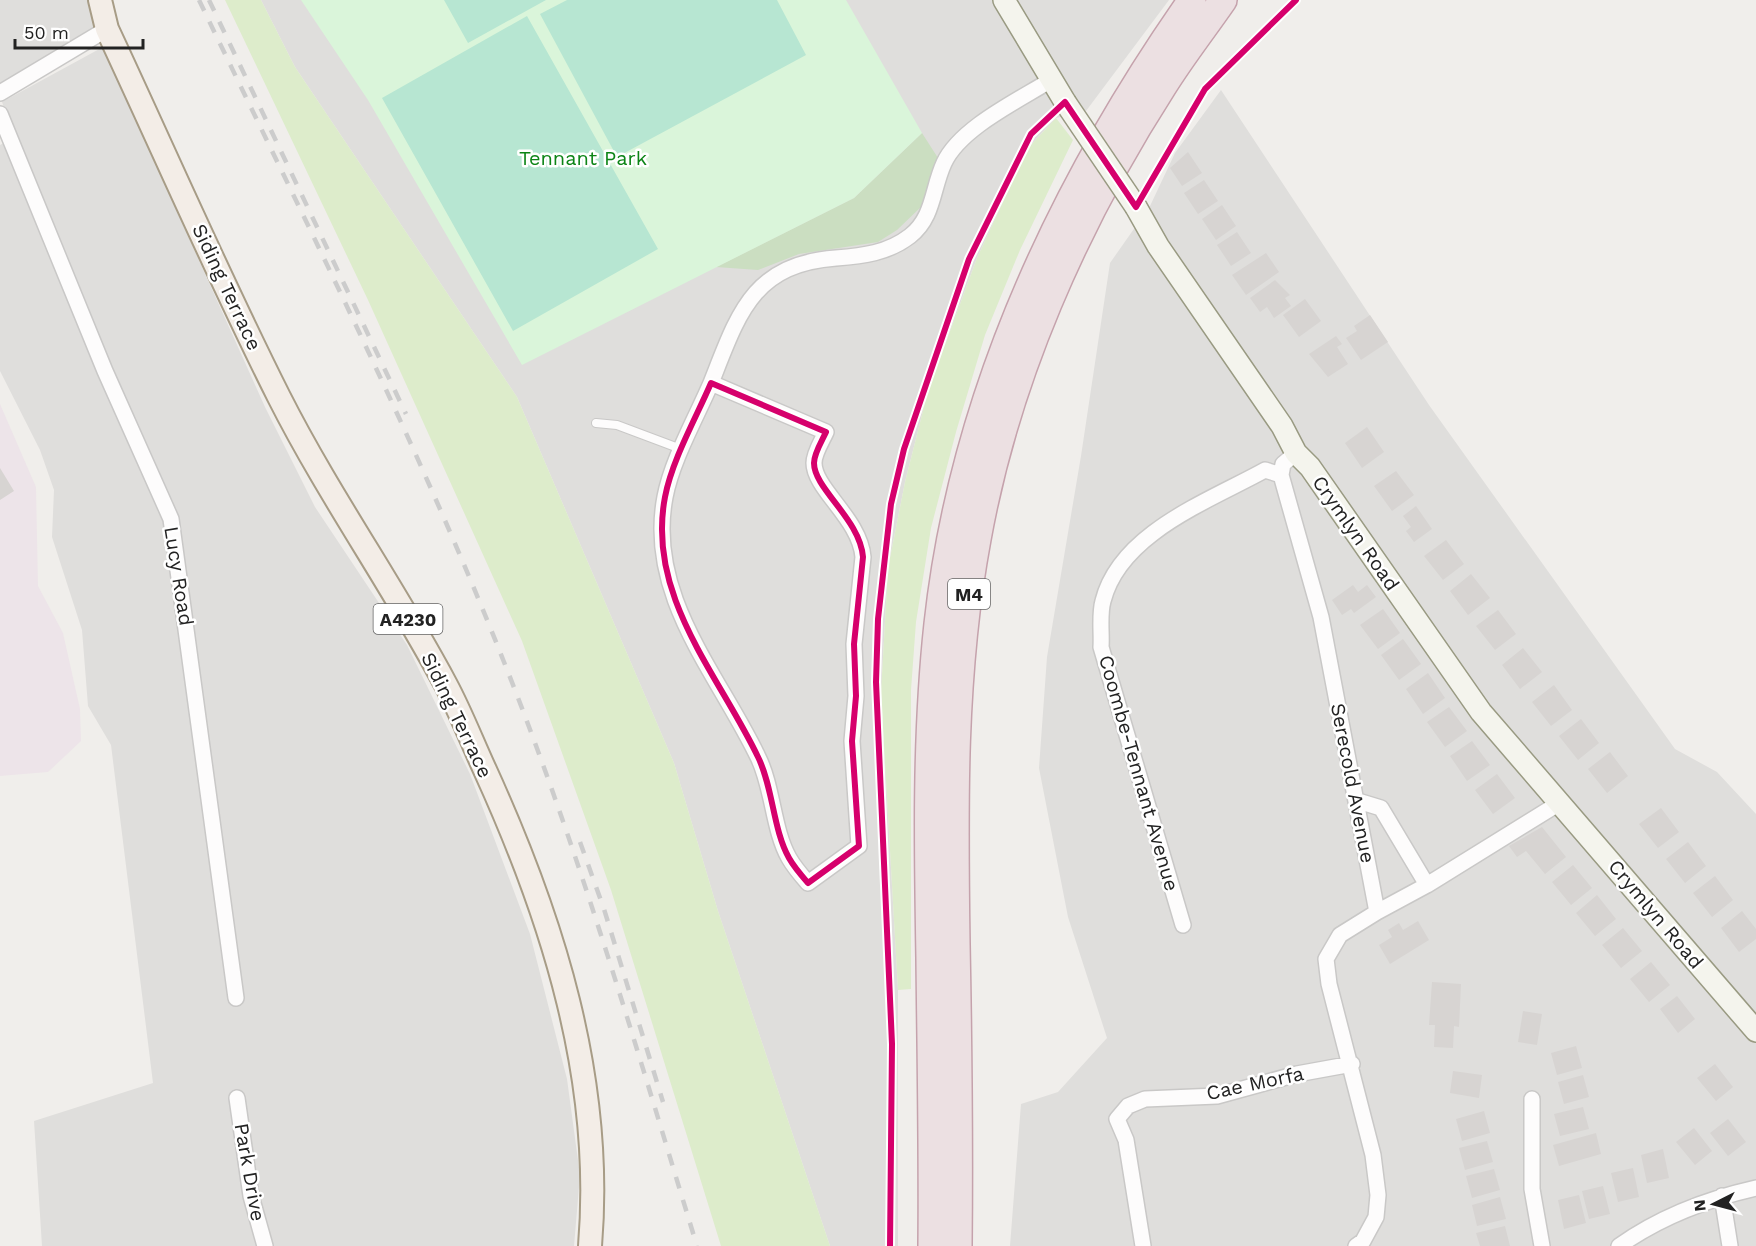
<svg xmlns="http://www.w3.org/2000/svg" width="1756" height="1246" viewBox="0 0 1756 1246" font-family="'Work Sans',sans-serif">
<rect width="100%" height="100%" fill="#f0eeeb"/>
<!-- residential -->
<path fill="#dfdedc" d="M0,0H99L107,29L0,93Z
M261,0H1169L1086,111L1056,118L1028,148L977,258L928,391L905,482L888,568L881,693L898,990V1246H830L718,911L674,763L517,397L295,67Z
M103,47L265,407L315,507L407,645L470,774L530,934L567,1079L580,1175L574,1246H42L34,1121L153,1083L111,745L88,706L82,630L52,537L54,490L40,450L0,371V145L15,137L2,102Z
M1221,90L1429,405L1675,749L1717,772L1756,814V1246H1010L1021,1104L1058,1092L1107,1038L1068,917L1039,768L1047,657L1081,456L1110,263L1150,206L1175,153Z"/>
<!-- industrial -->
<path fill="#ede4e9" d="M0,404L36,487L38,586L63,633L80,709L81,741L48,772L0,776Z"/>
<!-- grass -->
<path fill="#ddeccb" d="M225,0H261L295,67L517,397L674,763L718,911L830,1246H721L611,890L522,641L368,300Z
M1056,118L1073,140L1020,250L985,335L956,432L931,528L916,622L911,690V989L898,990L881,693L888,568L905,482L928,391L977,258L1028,148Z"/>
<!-- forest -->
<path fill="#cbdec1" d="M922,133L938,158L922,206L897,230L878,242L799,254L758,270L716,267L854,198Z"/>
<!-- park -->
<path fill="#daf5da" d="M301,0H846L922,133L854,198L522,365L368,100Z"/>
<!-- pitch -->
<path fill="#b7e6d2" d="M444,0H546L468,43Z
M567,0H777L806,55L617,157L540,14Z
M527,16L658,249L513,331L382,98Z"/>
<!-- building -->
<path fill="#d7d4d2" d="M1188,152L1202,173L1182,186L1170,168Z
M1204,180L1218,201L1198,214L1184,193Z
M1222,205L1236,226L1216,240L1202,219Z
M1237,232L1251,253L1231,266L1217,245Z
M1266,253L1279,272L1246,295L1232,275Z
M1275,280L1290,295L1285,298L1291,306L1274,318L1267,307L1260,312L1250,298Z
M1305,299L1321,321L1299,337L1283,315Z
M1370,315L1388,342L1361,360L1346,338L1357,331L1354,326Z
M1336,336L1342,344L1337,347L1348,364L1328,377L1309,354Z
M1367,427L1384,452L1362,468L1345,443Z
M0,468L14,491L0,500Z
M1396,471L1414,495L1392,511L1374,486Z
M1416,506L1432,529L1414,542L1406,531L1411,527L1403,516Z
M1446,540L1464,564L1443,580L1424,556Z
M1471,574L1490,598L1468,615L1450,591Z
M1353,585L1358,592L1367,585L1376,597L1354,613L1351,609L1342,615L1332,600Z
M1383,609L1400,633L1378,649L1360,625Z
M1498,610L1516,634L1495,650L1476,626Z
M1403,639L1421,664L1399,680L1381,655Z
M1523,648L1542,672L1520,689L1502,665Z
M1428,673L1445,698L1423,714L1406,689Z
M1554,685L1572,710L1551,726L1532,702Z
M1449,707L1467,731L1445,747L1427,722Z
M1581,719L1599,743L1578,760L1559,736Z
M1472,741L1490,765L1467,781L1450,756Z
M1610,752L1628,776L1607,793L1588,769Z
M1497,774L1515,798L1493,814L1475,790Z
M1661,808L1679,832L1658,848L1639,824Z
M1542,827L1566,857L1545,874L1526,851L1517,857L1509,846Z
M1688,842L1706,866L1685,883L1666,859Z
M1573,865L1592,888L1571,905L1552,882Z
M1715,876L1733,900L1712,917L1693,893Z
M1597,895L1616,919L1595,936L1576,913Z
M1742,911L1756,929V939L1739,952L1721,928Z
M1418,921L1429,940L1390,964L1379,945L1392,937L1388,930L1399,923L1403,930Z
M1623,928L1642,951L1621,968L1602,945Z
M1651,962L1670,985L1649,1002L1630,979Z
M1432,982L1461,984L1459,1027L1454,1026L1453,1048L1434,1047L1435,1025H1429Z
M1677,996L1695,1019L1678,1033L1660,1009Z
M1523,1011L1542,1014L1537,1045L1518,1042Z
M1576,1046L1582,1068L1557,1075L1551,1053Z
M1715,1064L1733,1087L1716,1101L1697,1078Z
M1453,1071L1482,1075L1479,1098L1450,1093Z
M1583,1075L1589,1097L1564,1104L1558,1082Z
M1583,1107L1589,1129L1560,1136L1554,1114Z
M1484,1111L1490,1133L1462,1141L1456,1119Z
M1728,1119L1746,1142L1728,1156L1710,1133Z
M1694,1128L1712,1151L1695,1165L1676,1142Z
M1596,1133L1601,1154L1559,1166L1553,1145Z
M1487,1141L1493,1162L1465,1170L1459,1148Z
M1663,1149L1669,1178L1647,1183L1641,1155Z
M1633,1168L1639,1197L1618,1202L1611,1173Z
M1494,1169L1500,1190L1472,1198L1466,1176Z
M1603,1186L1610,1214L1589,1219L1582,1191Z
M1579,1195L1586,1223L1564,1229L1558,1200Z
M1500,1197L1506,1219L1477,1226L1472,1205Z
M1505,1226L1510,1246H1480L1476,1233Z"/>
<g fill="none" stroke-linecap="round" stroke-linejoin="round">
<!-- lane casing -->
<g stroke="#c9c8c7" stroke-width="10">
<path id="lane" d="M596,423L617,425L681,449"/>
</g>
<!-- street casing -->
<g stroke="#c9c8c7" stroke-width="18">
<path id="street" d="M0,93L107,29
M0,114L105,371L171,519L236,998
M711,383L826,432C822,441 814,453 814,463C814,489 860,519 863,557L854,644L856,696L852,741L859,846L808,883C801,875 794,867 789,858C773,830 773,787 758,757C719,675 646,596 665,497C672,460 696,418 711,383Z
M711,383C738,315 752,264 836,258C863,256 888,253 910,236C934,217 932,189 944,163C960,128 1019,100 1051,80
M1296,453L1283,464L1281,475L1321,617L1377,912L1427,885L1561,802
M1358,801L1381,808L1427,885
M1183,925L1101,647C1102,633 1099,615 1103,601C1120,533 1209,501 1265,470L1281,475
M237,1098L251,1196L265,1246
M1532,1099V1189L1542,1246
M1722,1196L1730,1246
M1143,1246L1126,1140L1117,1119L1128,1106L1145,1099L1217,1096L1297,1074L1352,1064
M1356,1246L1363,1241L1376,1217L1378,1195L1373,1155L1329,984L1326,959L1340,935L1377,912
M1619,1246C1660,1217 1707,1199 1756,1188"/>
</g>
<!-- secondary casing -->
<g stroke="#999a82" stroke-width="24">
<path id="secondary" d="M1004,0L1065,102
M1136,207L1158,246L1282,426L1296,453L1310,467L1481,712L1756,1031"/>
</g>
<!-- primary casing -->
<g stroke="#a79c86" stroke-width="26">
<path id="primary" d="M100,0L107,29C164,151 218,276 279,397C329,496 394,587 446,685C461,713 472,742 485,770C553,919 604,1080 590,1246"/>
</g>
<!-- highway casing -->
<g stroke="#c5a2ac" stroke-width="30">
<path id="highway" d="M932,1246C933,1150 931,1054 930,958C928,846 926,735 938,624C963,395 1061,187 1192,0
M958,1246C959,1145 958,1045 956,944C954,808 952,673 977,539C1006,378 1075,223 1163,86C1181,57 1203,29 1223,0"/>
</g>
<!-- lane -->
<use href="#lane" stroke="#fdfcfc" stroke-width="8"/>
<!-- street -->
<use href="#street" stroke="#fdfcfc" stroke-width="15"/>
<!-- secondary -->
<use href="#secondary" stroke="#f4f4ed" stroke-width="21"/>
<!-- primary -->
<use href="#primary" stroke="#f3ede7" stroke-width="22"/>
<!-- highway -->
<use href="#highway" stroke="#ece0e2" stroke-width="27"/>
<!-- rail -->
<path stroke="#ccc" stroke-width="4.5" stroke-dasharray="12 12" stroke-linecap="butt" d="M199,0C304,219 415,437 504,662C580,853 637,1050 697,1246
M209,0L406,414
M580,842L604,909L663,1102"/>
<!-- secondary-bridge casing -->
<g stroke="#999a82" stroke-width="24" stroke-linecap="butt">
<path id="secondary-bridge" d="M1065,102L1136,207"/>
</g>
<!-- secondary-bridge -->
<use href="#secondary-bridge" stroke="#f4f4ed" stroke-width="21"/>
<!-- cycleway casing -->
<g stroke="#fff" stroke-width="10">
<path id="cycleway" d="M711,383L826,432C822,441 814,453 814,463C814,489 860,519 863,557L854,644L856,696L852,741L859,846L808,883C801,875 794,867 789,858C773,830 773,787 758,757C719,675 646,596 665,497C672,460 696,418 711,383Z
M890,1246L892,1044L876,682L878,619L891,504L904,449L969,259L1031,134L1065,102L1136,207L1205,89L1296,0"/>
</g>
<!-- cycleway -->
<use href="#cycleway" stroke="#d6006c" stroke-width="6"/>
</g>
<g text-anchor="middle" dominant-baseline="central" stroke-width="5" stroke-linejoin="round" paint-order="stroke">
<!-- shield labels -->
<g fill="#fff" stroke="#646464" stroke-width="1.5">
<rect x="948" y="579" width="42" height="30" rx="4.5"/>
<rect x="373.5" y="604" width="69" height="30" rx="4.5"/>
</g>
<g font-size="18" font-weight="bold" fill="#222">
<text x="969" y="594">M4</text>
<text x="408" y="619">A4230</text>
</g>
<!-- park labels -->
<g font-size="20" fill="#0c8416" stroke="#fff">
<text x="583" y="158">Tennant Park</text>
</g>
<!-- street labels -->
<g font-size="20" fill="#222" stroke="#fff">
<text transform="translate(227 287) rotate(65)">Siding Terrace</text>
<text transform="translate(1356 533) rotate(55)">Crymlyn Road</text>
<text transform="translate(179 576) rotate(81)">Lucy Road</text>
<text transform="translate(457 715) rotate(64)">Siding Terrace</text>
<text transform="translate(1139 773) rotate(74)">Coombe-Tennant Avenue</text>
<text transform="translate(1353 783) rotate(79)">Serecold Avenue</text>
<text transform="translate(1656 914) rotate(50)">Crymlyn Road</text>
<text transform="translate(1255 1083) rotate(-12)">Cae Morfa</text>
<text transform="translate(250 1172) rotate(80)">Park Drive</text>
</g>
</g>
<!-- north arrow -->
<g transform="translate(1714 1204) rotate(264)" stroke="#ffffff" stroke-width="4.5" paint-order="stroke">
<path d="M0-4.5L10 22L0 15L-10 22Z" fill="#222222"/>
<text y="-9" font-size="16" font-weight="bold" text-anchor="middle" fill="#222222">N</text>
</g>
<!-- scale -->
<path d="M15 39v9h128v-9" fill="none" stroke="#222222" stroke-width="3"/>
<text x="24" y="39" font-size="18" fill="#222222" stroke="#ffffff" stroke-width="4.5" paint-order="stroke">50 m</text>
</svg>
